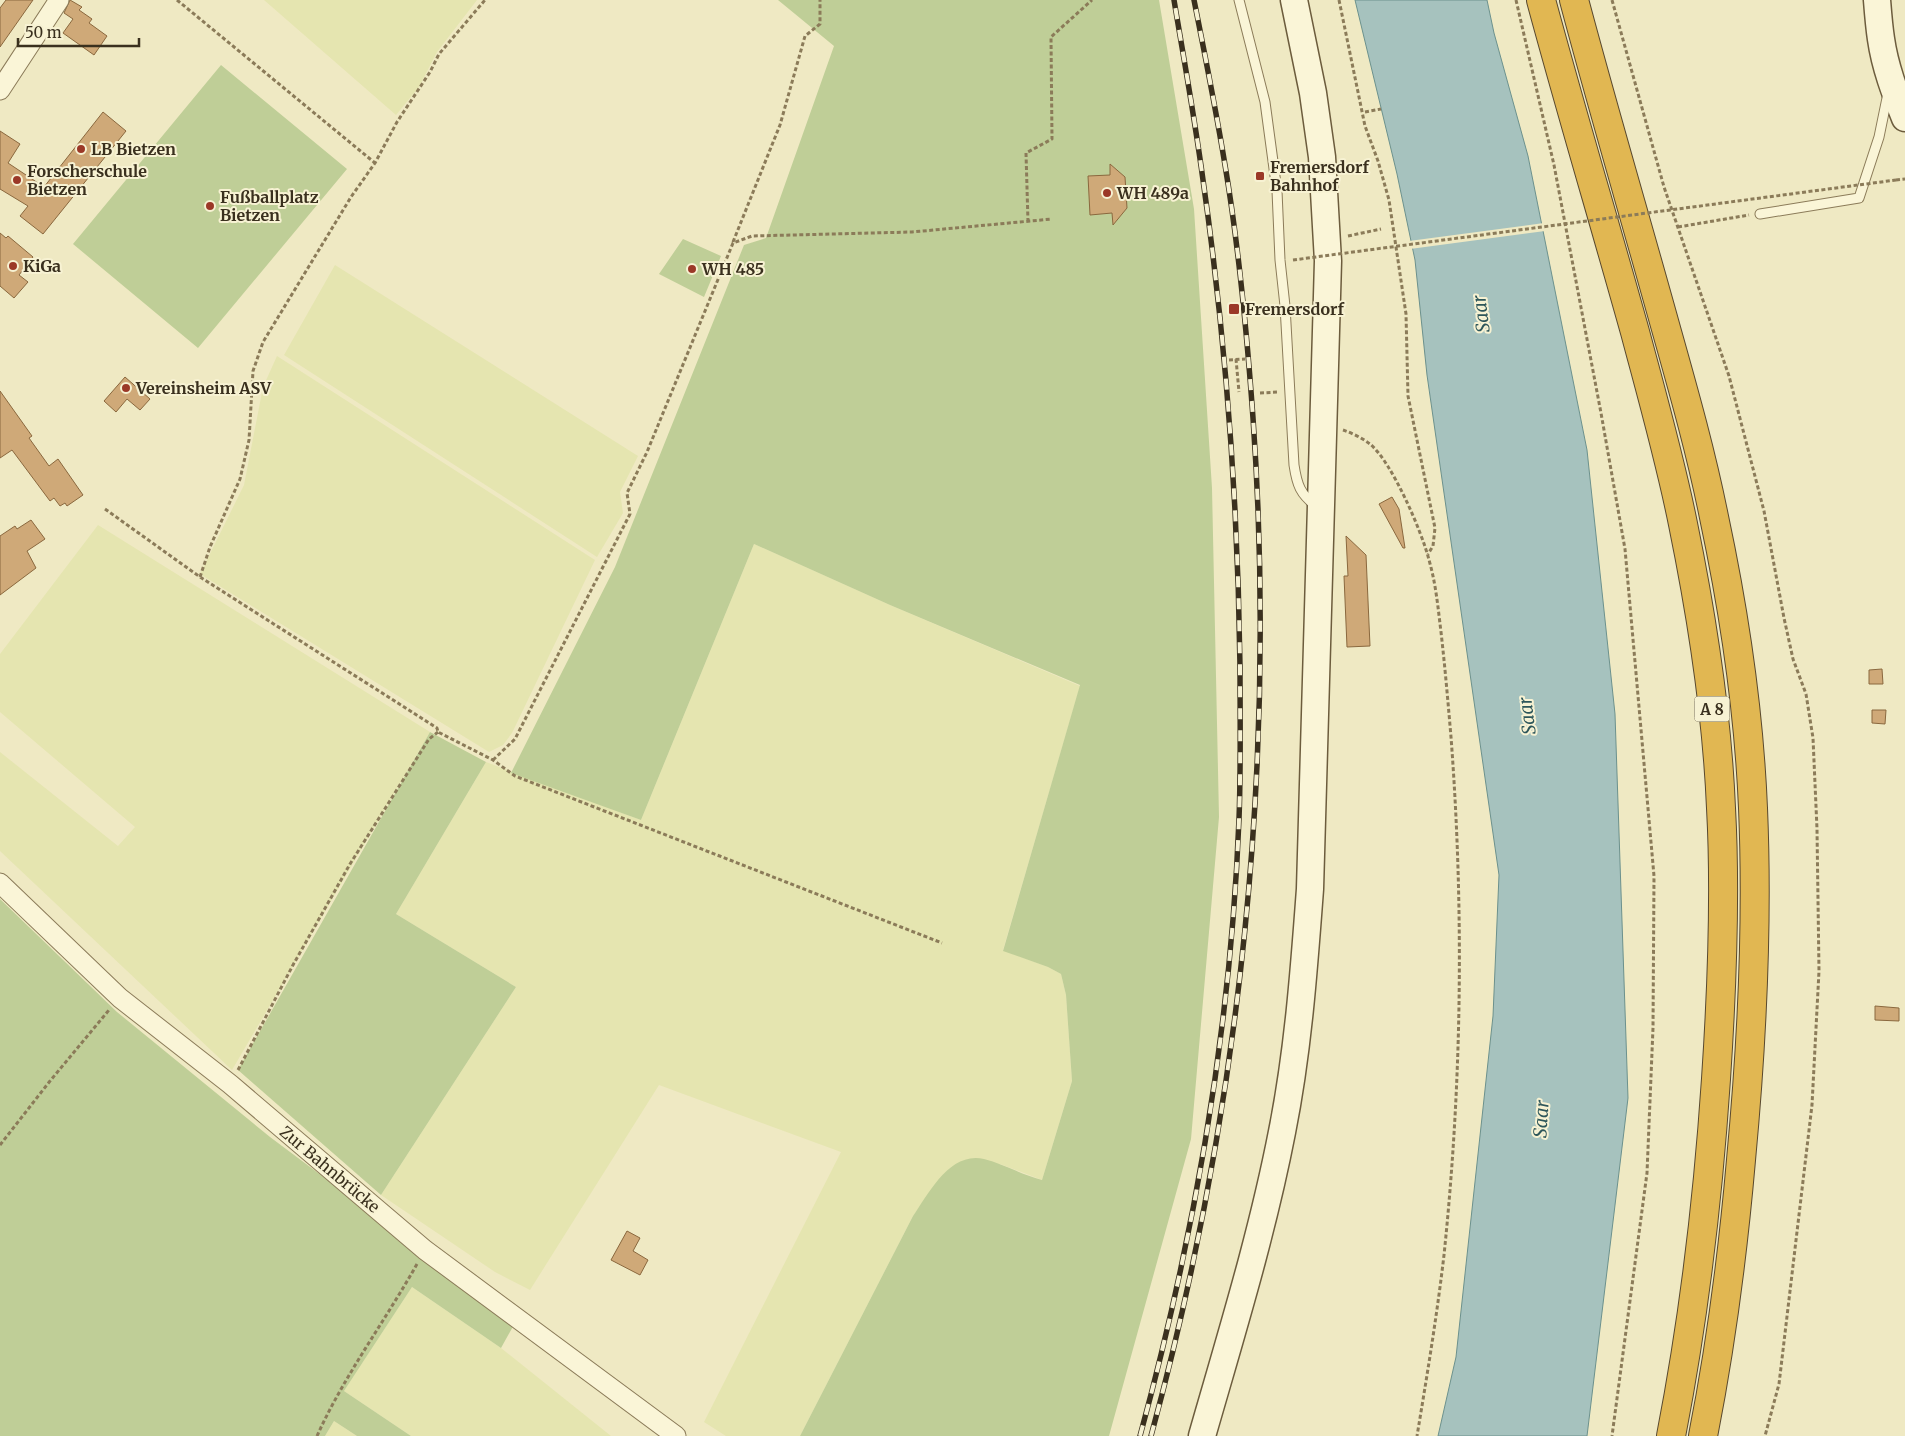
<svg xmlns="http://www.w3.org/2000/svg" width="1905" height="1436" viewBox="0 0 1905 1436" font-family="Merriweather,serif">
<rect width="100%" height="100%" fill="#efe9c3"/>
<!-- farmland -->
<path fill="#e5e5b0" d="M264,0H477L437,52L419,87L396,115Z
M335,265L638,456L620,492L623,513L597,557L284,355Z
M277,356L595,560L512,733L503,745L489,752L200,574L244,485L263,387Z
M98,525L430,732L232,1070L0,851V752L118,846L135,827L0,712V654Z
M754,544L890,605L1080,686L1003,950L1048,967L1061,974L1066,995L1072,1081L1042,1180L1000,1164L934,1186L913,1216L800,1436H726L704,1422L841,1152L659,1085L530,1290L495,1272L381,1195L516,987L396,914L486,762L641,820Z
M412,1287L501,1348L611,1436H411L344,1391Z
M334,1421L357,1436H325Z"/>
<!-- green -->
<path fill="#bfce97" d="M778,0H1159L1194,209L1212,488L1219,817L1191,1139L1109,1436H800L913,1216C929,1193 950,1151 984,1159C1004,1164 1022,1175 1042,1180L1072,1081L1066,995L1061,974L1048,967L1003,951L1080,685L890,605L754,544L641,820L511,773L615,567L744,245L766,238L834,46Z
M221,65L347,169L198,348L73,244Z
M683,239L721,256L704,297L659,274Z
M430,732L486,762L396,914L516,987L381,1195L238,1070Z
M0,899L117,1012L270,1137L516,1321L501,1348L412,1287L344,1391L411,1436H357L334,1421L325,1436H0Z"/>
<!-- water -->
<path fill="#a6c2be" stroke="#6c918d" d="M1355,0H1487L1494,33L1528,156L1587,450L1615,714L1628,1098L1587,1436H1438L1456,1357L1493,1016L1499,875L1427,375L1415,260L1397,174Z"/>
<!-- pier -->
<path fill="#efe9c3" d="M1544,223L1545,231L1410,249L1409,241Z"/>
<!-- building -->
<path fill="#cfa978" stroke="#8a683e" d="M6,0H33L0,47V8Z
M70,0L82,7L79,10L92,19L89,23L107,36L94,55L63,33L73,19L64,13Z
M103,112L126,131L43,234L20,216L28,206L0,189V131L20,144L8,163L44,187Z
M1110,164L1125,177L1127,208L1113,225L1112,213L1090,215L1088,176L1110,175Z
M0,233L6,238L8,236L33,257L19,275L28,282L14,298L0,286Z
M125,377L150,399L140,410L127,399L116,412L104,401Z
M0,391L32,436L29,438L49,466L58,459L83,495L67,506L65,503L60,506L54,498L50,501L12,450L0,458Z
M1392,497L1399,509L1405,548H1403L1379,504Z
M31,520L45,539L27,551L36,568L0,595V536L15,526L17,529Z
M1346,536L1366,555L1370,646L1347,647L1344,576H1348Z
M1882,669L1883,684H1869V670Z
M1872,710H1886L1885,724L1872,723Z
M1875,1006L1899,1008V1021L1875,1020Z
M627,1231L640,1238L633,1251L648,1260L640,1275L611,1260Z"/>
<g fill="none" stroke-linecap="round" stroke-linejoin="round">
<!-- lane casing -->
<g stroke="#8b7b59" stroke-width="11">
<path id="lane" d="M1239,0L1265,102L1277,191L1280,260L1285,306L1294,465C1297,485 1300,494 1317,507
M1760,214L1859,198L1879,137L1887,98L1890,94"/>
</g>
<!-- street casing -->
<g stroke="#8b7b59" stroke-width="21">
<path id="street" d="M0,90L59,0
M0,883L120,998L230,1084L425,1250L676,1436"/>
</g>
<!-- secondary casing -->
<g stroke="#6c5c3d" stroke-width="29">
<path id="secondary" d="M1877,0C1878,13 1879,26 1881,39C1885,67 1895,93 1905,118
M1202,1436C1231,1335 1262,1235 1282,1132C1298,1052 1304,970 1310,889L1328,261L1322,157L1313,93L1294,0"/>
</g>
<!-- highway casing -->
<g stroke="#58482e" stroke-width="30">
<path id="highway" d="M1541,0C1571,111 1604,221 1635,332C1652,396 1670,459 1683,524C1702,617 1717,713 1721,808C1726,898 1722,989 1716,1079C1708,1199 1694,1318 1671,1436
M1574,0C1603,109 1635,217 1665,325C1683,389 1701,452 1714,517C1734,611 1749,712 1753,808C1758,925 1752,1043 1741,1160C1733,1252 1721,1345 1703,1436"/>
</g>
<!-- path -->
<path stroke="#8b7b59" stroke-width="3" stroke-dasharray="4 2.5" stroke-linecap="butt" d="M177,0L375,163
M1339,0L1365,126L1378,161L1389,200L1406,314L1408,396L1435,528L1433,546L1428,554
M1516,0L1554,165L1601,413L1625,549L1654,876L1653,1028L1647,1173L1612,1436
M1612,0L1664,187L1729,376L1764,511L1784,618L1793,659L1806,694L1813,738L1817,829L1819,971L1812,1105L1779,1384L1765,1436
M1365,112L1381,109
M1896,180L1905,179
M1028,222L1026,153L1052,139L1051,37L1092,0
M1678,227L1749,215
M1348,236L1381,229
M733,242L780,125L805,36L820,24V0
M1236,359L1239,392
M1229,360L1245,359
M1260,393L1279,392
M1343,430C1352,433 1362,438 1370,444C1392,462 1422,532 1429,560C1436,584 1438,608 1441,632C1445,667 1448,702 1451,737C1464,909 1462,1082 1444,1255C1437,1315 1427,1376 1417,1436
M105,509L200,577L437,728L438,732L493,760L515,776L942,943
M200,577L210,547L240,479L249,440L253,371L263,342L351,197L375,163L397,122L430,72L439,54L485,0
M493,760L515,739L630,514L627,493L647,452L733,243L752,236L912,232L1052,219
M238,1070L293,965L350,864L429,739L438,732
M0,1145L50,1081L109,1010
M317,1436C344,1376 385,1321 417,1264"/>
<!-- lane -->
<use href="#lane" stroke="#faf5d7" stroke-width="9"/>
<!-- street -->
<use href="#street" stroke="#faf5d7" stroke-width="19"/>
<!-- secondary -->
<use href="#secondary" stroke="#faf5d7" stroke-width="26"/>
<!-- highway -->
<use href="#highway" stroke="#e1b752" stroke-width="28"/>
<!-- rail casing -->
<g stroke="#3a301e" stroke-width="5.5">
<path id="rail" d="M1140,1436C1195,1234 1231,1028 1239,819C1241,768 1240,717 1240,666C1238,503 1226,341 1203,180C1195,120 1184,60 1174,0
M1151,1436C1241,1106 1277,760 1253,418C1247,334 1239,248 1225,165C1216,110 1205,55 1194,0"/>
</g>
<!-- rail -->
<use href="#rail" stroke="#f7f2d3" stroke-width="4" stroke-dasharray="11" stroke-linecap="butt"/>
<!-- path-bridge -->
<path stroke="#8b7b59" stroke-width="3" stroke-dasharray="4 2.5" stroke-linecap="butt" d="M1293,260L1896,180"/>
</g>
<!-- markers -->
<g fill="#9b3827" stroke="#f7f2d3" stroke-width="2">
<circle cx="81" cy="149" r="5"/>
<rect x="1255" y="171" width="10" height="10" rx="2.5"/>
<circle cx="17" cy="180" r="5"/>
<circle cx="1107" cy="193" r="5"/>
<circle cx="210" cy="206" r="5"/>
<circle cx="13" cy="266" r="5"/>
<circle cx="692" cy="269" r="5"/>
<rect x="1228" y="303" width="12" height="12" rx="2.5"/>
<circle cx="126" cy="388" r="5"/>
</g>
<g text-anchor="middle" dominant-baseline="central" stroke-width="4" stroke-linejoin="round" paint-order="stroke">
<!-- shield labels -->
<rect fill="#f7f2d3" stroke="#736a54" stroke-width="1" x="1694.5" y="696.5" width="35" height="25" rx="4"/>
<g font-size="15" font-weight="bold" fill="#3a301e">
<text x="1712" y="709">A 8</text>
</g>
<!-- poi labels -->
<g font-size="16" font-weight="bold" fill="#3a301e" stroke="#f7f2d3" text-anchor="start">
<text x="91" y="149">LB Bietzen</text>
<text x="1270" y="167">Fremersdorf<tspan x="1270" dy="18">Bahnhof</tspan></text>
<text x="27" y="171">Forscherschule<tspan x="27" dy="18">Bietzen</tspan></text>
<text x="1117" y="193">WH 489a</text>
<text x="220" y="197">Fußballplatz<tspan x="220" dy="18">Bietzen</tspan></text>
<text x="23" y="266">KiGa</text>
<text x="702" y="269">WH 485</text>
<text x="1245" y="309">Fremersdorf</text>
<text x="136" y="388">Vereinsheim ASV</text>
</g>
<!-- street labels -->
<g font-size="16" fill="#3a301e" stroke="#f7f2d3">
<text transform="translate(330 1169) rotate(40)">Zur Bahnbrücke</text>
</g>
<!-- water labels -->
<g font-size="18" font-style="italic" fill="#2d565a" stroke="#f7f2d3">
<text transform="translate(1481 314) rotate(-97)">Saar</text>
<text transform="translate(1527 716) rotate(-97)">Saar</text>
<text transform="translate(1541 1119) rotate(-86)">Saar</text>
</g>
</g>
<!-- scale -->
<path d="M18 38v8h121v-8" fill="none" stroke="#3a301e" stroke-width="2.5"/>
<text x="25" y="38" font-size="15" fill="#3a301e" stroke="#f7f2d3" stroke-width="4" paint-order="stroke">50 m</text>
</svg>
